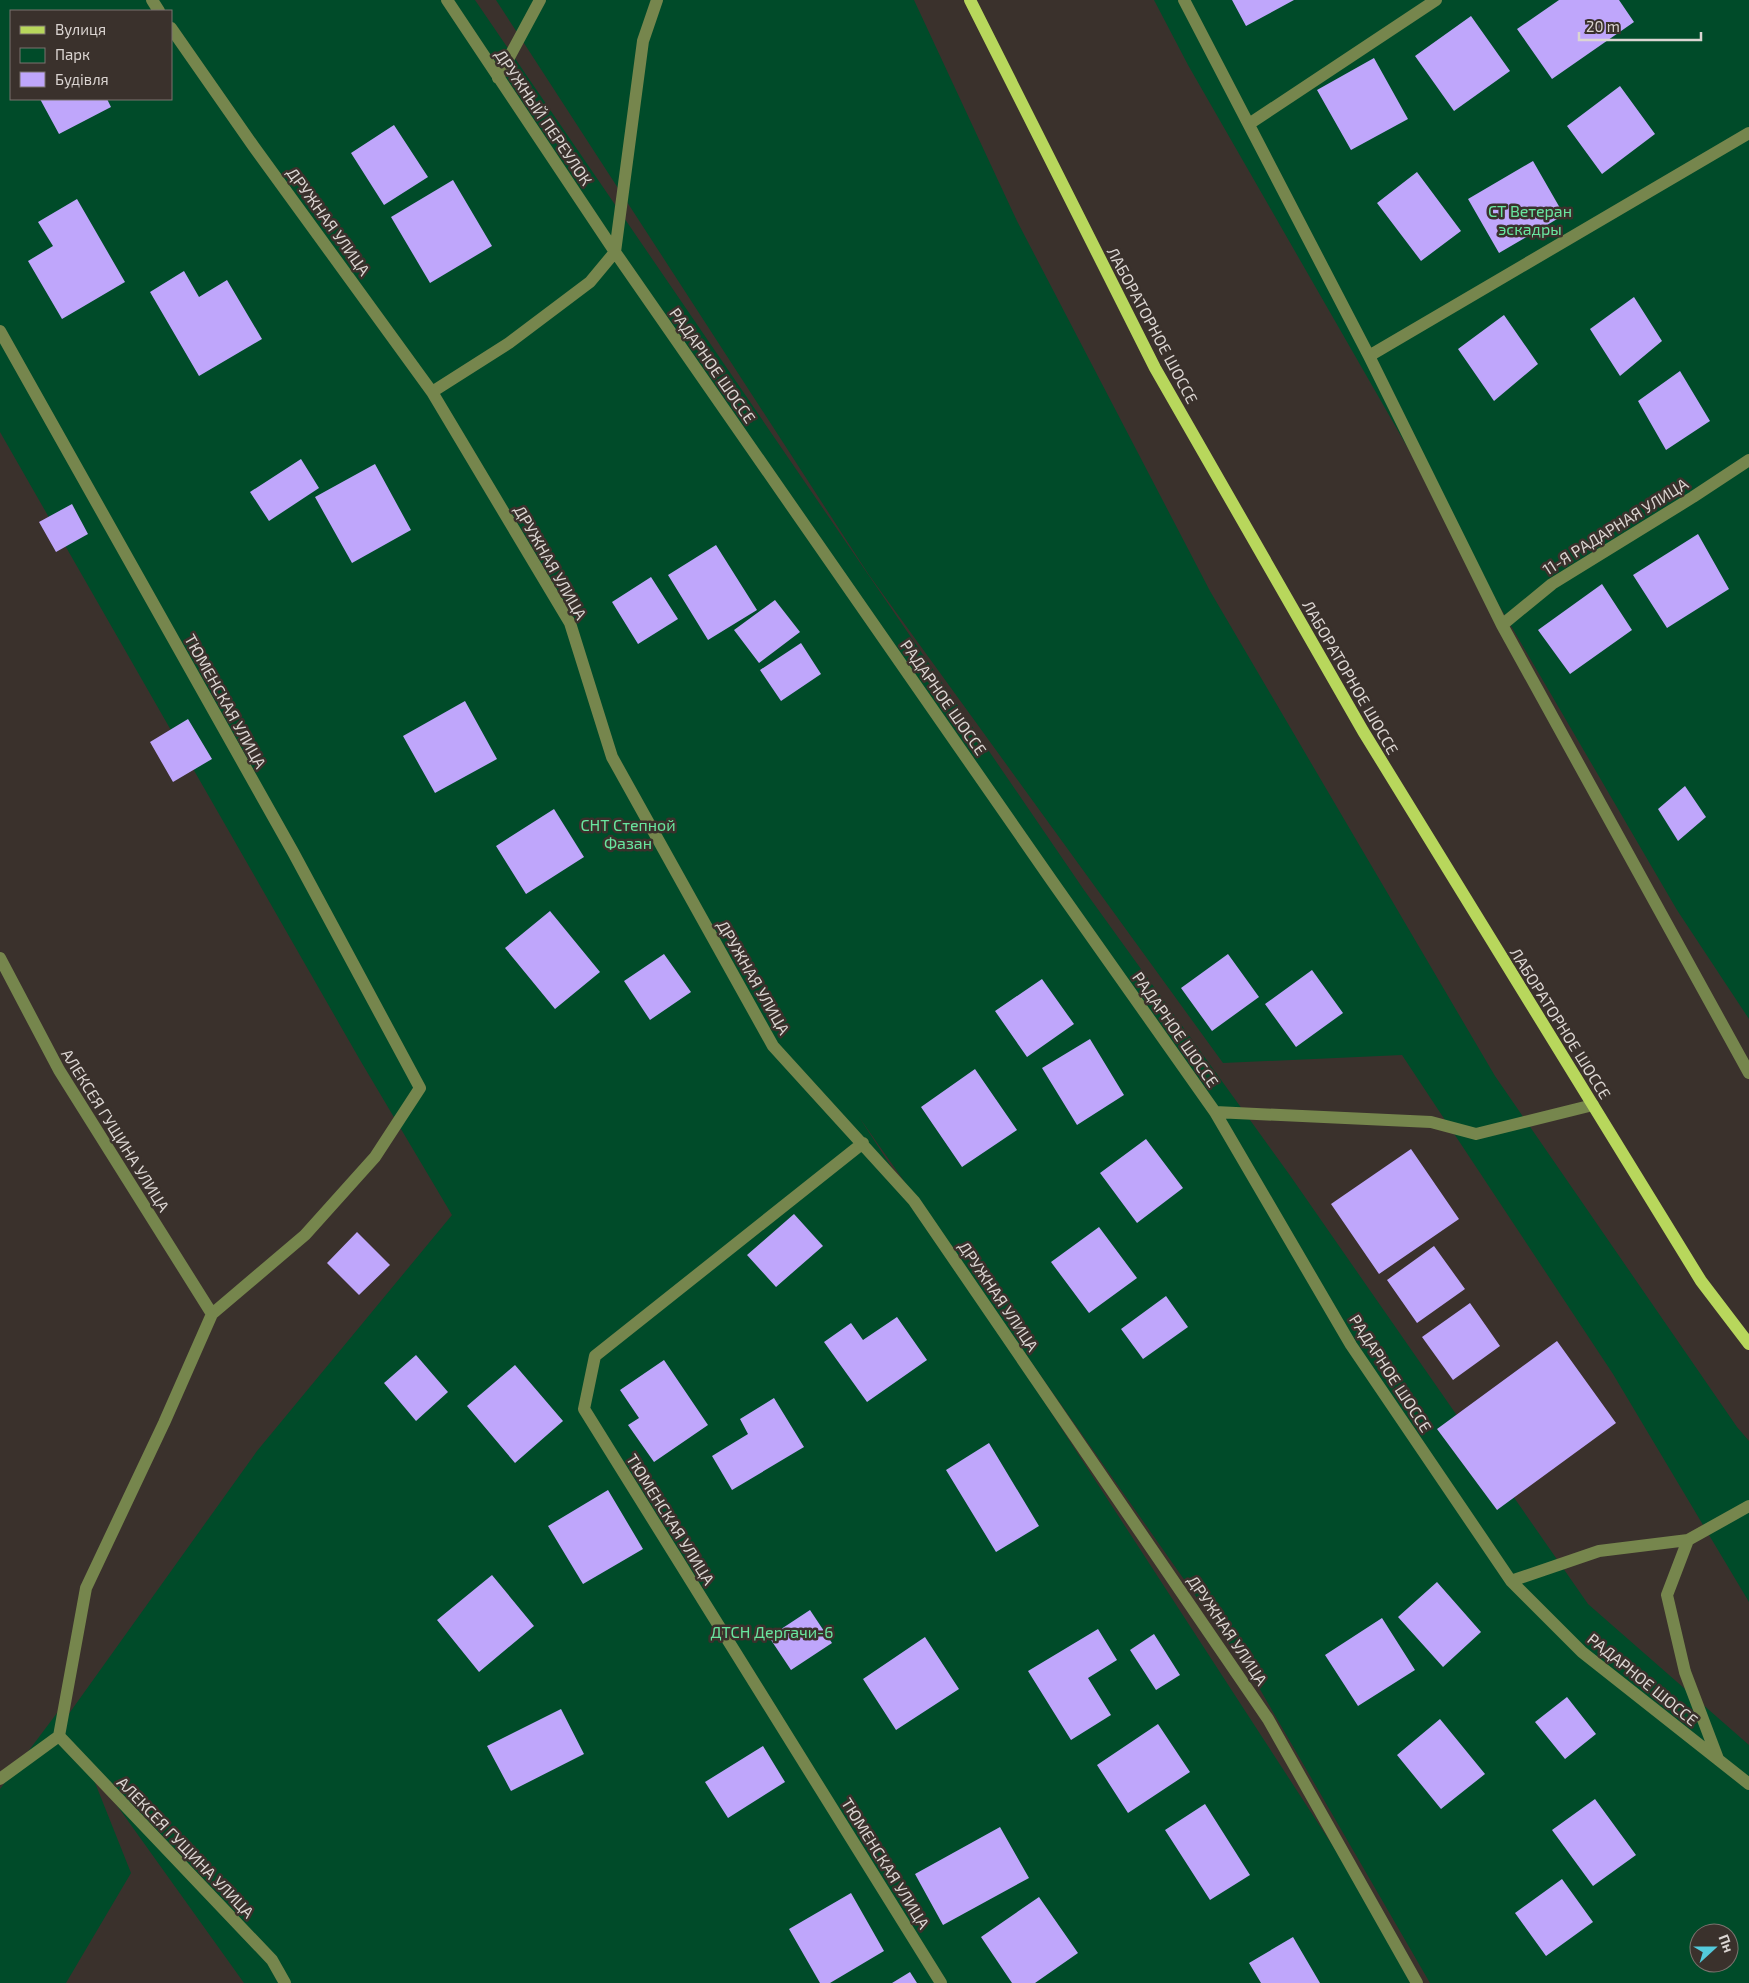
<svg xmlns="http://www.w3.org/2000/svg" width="1749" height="1983" viewBox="0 0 1749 1983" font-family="'Exo 2',sans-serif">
<rect width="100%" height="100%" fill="#3a312c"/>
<!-- green -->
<path fill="#004b29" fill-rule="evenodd" d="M0,0H475L1084,890L1289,1174L1588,1604L1749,1745V1983H1430L1254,1679L859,1117L1422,1983H244L88,1765L131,1873L66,1983H0V1789L63,1705L68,1715L257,1451L452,1215L360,1060L0,432ZM11,11H171V99H11ZM1699,1933H1729V1963H1699Z
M496,0H914L1017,221L1210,591L1495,1076L1737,1427L1749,1441V1602L1613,1374L1402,1055L1223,1063L869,575Z
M1154,0H1749V1019L1677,910L1451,523L1188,65Z"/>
<!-- building -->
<path fill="#bfa6fb" d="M1232,0H1294L1246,26Z
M1559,0H1619L1634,22L1552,79L1517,29Z
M1471,16L1510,71L1454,111L1415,56Z
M1374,58L1408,119L1351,150L1317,90Z
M1620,86L1655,134L1602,174L1567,126Z
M40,99H107L111,107L59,134Z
M394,125L428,177L384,205L351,153Z
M1533,161L1564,215L1499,253L1468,199Z
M1417,172L1461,231L1421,261L1377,203Z
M453,180L492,246L430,283L391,217Z
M77,199L125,282L62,319L28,261L53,246L38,222Z
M184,271L199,297L227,280L262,339L199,376L150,292Z
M1634,297L1662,341L1620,376L1590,329Z
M1504,315L1538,364L1494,401L1458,349Z
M1680,371L1710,421L1666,450L1638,401Z
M301,459L319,488L269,521L250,492Z
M375,464L411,530L352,563L315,497Z
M72,504L88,534L56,552L39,522Z
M1698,534L1729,589L1667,628L1633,575Z
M716,545L757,610L708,640L668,575Z
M651,577L678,619L638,644L612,602Z
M1602,584L1632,630L1570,674L1538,630Z
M775,600L800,632L759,663L734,630Z
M801,643L821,674L781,701L760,670Z
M465,701L497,759L435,793L403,736Z
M188,719L212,759L173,782L150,742Z
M1685,786L1706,817L1678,841L1658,809Z
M554,809L584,857L526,894L496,846Z
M550,911L600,972L555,1009L505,948Z
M664,954L691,992L650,1020L624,981Z
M1228,954L1259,997L1212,1031L1181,988Z
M1312,970L1343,1013L1296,1047L1265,1004Z
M1042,979L1074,1024L1027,1057L995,1011Z
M1090,1039L1124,1095L1077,1125L1042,1068Z
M975,1069L1017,1130L962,1167L921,1107Z
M1146,1139L1183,1188L1137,1223L1100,1173Z
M1411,1149L1459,1219L1379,1274L1331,1204Z
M794,1214L823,1246L776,1287L747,1255Z
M1099,1227L1137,1278L1089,1313L1051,1262Z
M357,1232L390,1265L359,1295L327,1263Z
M1434,1246L1465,1289L1417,1323L1387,1280Z
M1166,1296L1188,1327L1143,1359L1121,1329Z
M1470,1303L1500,1346L1453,1380L1422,1337Z
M897,1317L927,1360L867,1402L824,1342L851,1323L863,1340Z
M1557,1341L1616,1423L1497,1510L1437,1429Z
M416,1355L448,1392L416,1421L384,1383Z
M664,1360L708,1425L654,1462L628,1425L639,1418L620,1390Z
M515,1365L563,1421L515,1463L467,1406Z
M774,1398L804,1447L732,1490L712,1456L748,1434L740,1419Z
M989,1443L1039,1526L996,1552L946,1470Z
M608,1490L643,1549L583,1584L548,1526Z
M492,1575L534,1626L479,1672L437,1620Z
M1437,1582L1481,1632L1443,1667L1398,1617Z
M810,1610L832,1643L791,1670L769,1637Z
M1382,1618L1415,1670L1358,1706L1325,1655Z
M1098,1629L1117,1660L1088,1678L1111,1715L1071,1740L1028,1671Z
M1154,1634L1180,1675L1156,1690L1130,1650Z
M925,1637L959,1689L896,1730L863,1679Z
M1567,1697L1596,1734L1565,1759L1535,1722Z
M561,1709L584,1754L511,1791L487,1746Z
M1440,1719L1485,1774L1441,1809L1397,1755Z
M1158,1724L1190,1772L1128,1813L1097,1765Z
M763,1746L785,1782L728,1818L705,1782Z
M1595,1799L1636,1855L1593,1886L1552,1830Z
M1205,1804L1250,1875L1210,1900L1165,1830Z
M1000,1827L1029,1878L943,1925L915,1874Z
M1562,1879L1593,1922L1546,1956L1515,1913Z
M851,1893L884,1951L830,1983H820L789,1929Z
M1039,1897L1078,1953L1035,1983H1012L981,1937Z
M1293,1937L1320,1983H1261L1249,1963Z
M910,1972L917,1983H892Z"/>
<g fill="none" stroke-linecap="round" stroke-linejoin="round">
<!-- minor -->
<path stroke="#76864d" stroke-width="12" d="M152,0L159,11
M447,0L615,252L1052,881L1215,1112L1351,1345L1511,1581L1582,1652L1749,1784
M1184,0L1369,356L1502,625L1749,1073
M171,28L254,147L432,392L570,623L612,757L773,1046L914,1201L1268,1719L1417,1983
M498,78L540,0
M1249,124L1436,0
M0,331L293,852L420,1088L375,1157L305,1235L212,1314L164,1423L86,1588L59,1736L0,1779
M1369,356L1749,133
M432,392L509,343L590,282L615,252L643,41L657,0
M1502,625L1552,584L1693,497L1749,460
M0,958L59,1070L212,1314
M1215,1112L1431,1122L1476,1134L1593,1105
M863,1143L595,1356L584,1409L941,1983
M1688,1540L1667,1595L1685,1672L1718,1759
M1511,1581L1599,1551L1688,1540L1749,1506
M59,1736L272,1960L285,1983"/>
<!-- major -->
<path stroke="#b8d75c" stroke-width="12" d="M970,0L1155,368L1363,731L1701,1281L1749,1344"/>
</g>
<g text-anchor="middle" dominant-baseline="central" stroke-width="5" stroke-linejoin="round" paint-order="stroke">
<!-- street labels -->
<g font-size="16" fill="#dbd5d2" stroke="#3a312c">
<text transform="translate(544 117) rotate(56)">ДРУЖНЫЙ ПЕРЕУЛОК</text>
<text transform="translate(329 221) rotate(54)">ДРУЖНАЯ УЛИЦА</text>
<text transform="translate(1153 325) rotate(62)">ЛАБОРАТОРНОЕ ШОССЕ</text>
<text transform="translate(713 365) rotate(55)">РАДАРНОЕ ШОССЕ</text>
<text transform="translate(1615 526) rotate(-32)">11-Я РАДАРНАЯ УЛИЦА</text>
<text transform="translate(551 562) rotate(60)">ДРУЖНАЯ УЛИЦА</text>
<text transform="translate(1351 677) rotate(60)">ЛАБОРАТОРНОЕ ШОССЕ</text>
<text transform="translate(944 697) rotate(55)">РАДАРНОЕ ШОССЕ</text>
<text transform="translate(226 701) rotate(61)">ТЮМЕНСКАЯ УЛИЦА</text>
<text transform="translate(754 977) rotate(60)">ДРУЖНАЯ УЛИЦА</text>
<text transform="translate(1561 1023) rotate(58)">ЛАБОРАТОРНОЕ ШОССЕ</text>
<text transform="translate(1176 1029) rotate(55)">РАДАРНОЕ ШОССЕ</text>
<text transform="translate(116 1130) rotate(58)">АЛЕКСЕЯ ГУЩИНА УЛИЦА</text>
<text transform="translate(999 1296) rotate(56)">ДРУЖНАЯ УЛИЦА</text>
<text transform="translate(1391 1373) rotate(57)">РАДАРНОЕ ШОССЕ</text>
<text transform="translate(671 1519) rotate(58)">ТЮМЕНСКАЯ УЛИЦА</text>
<text transform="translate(1228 1630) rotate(56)">ДРУЖНАЯ УЛИЦА</text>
<text transform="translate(1643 1679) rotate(39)">РАДАРНОЕ ШОССЕ</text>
<text transform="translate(186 1847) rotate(46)">АЛЕКСЕЯ ГУЩИНА УЛИЦА</text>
<text transform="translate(886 1863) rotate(58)">ТЮМЕНСКАЯ УЛИЦА</text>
</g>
<!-- park labels -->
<g font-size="16" fill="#69e69f" stroke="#3a312c">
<text x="1530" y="210">СТ Ветеран<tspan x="1530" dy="18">эскадры</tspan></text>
<text x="628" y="824">СНТ Степной<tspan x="628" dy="18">Фазан</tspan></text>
<text x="772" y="1631">ДТСН Дергачи-6</text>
</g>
</g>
<!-- legend -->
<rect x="10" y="10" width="162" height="90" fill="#3a312c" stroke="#7a736e"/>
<rect x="20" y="26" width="25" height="8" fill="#b8d75c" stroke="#7a736e"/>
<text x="55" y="35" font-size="15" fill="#dbd5d2">Вулиця</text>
<rect x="20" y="48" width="25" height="15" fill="#004b29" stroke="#7a736e"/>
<text x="55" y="60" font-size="15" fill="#dbd5d2">Парк</text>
<rect x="20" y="72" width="25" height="15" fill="#bfa6fb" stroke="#7a736e"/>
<text x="55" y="85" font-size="15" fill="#dbd5d2">Будівля</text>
<!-- north arrow -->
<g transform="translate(1714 1948) rotate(69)"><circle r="24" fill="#3a312c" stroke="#7a736e"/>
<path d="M0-4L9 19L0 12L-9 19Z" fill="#53cadc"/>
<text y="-8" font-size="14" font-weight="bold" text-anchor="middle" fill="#dbd5d2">Пн</text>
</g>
<!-- scale -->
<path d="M1579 32v8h122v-8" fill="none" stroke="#dbd5d2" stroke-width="2.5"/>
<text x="1586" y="32" font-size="15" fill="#dbd5d2" stroke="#3a312c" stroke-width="4" paint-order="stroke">20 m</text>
</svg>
